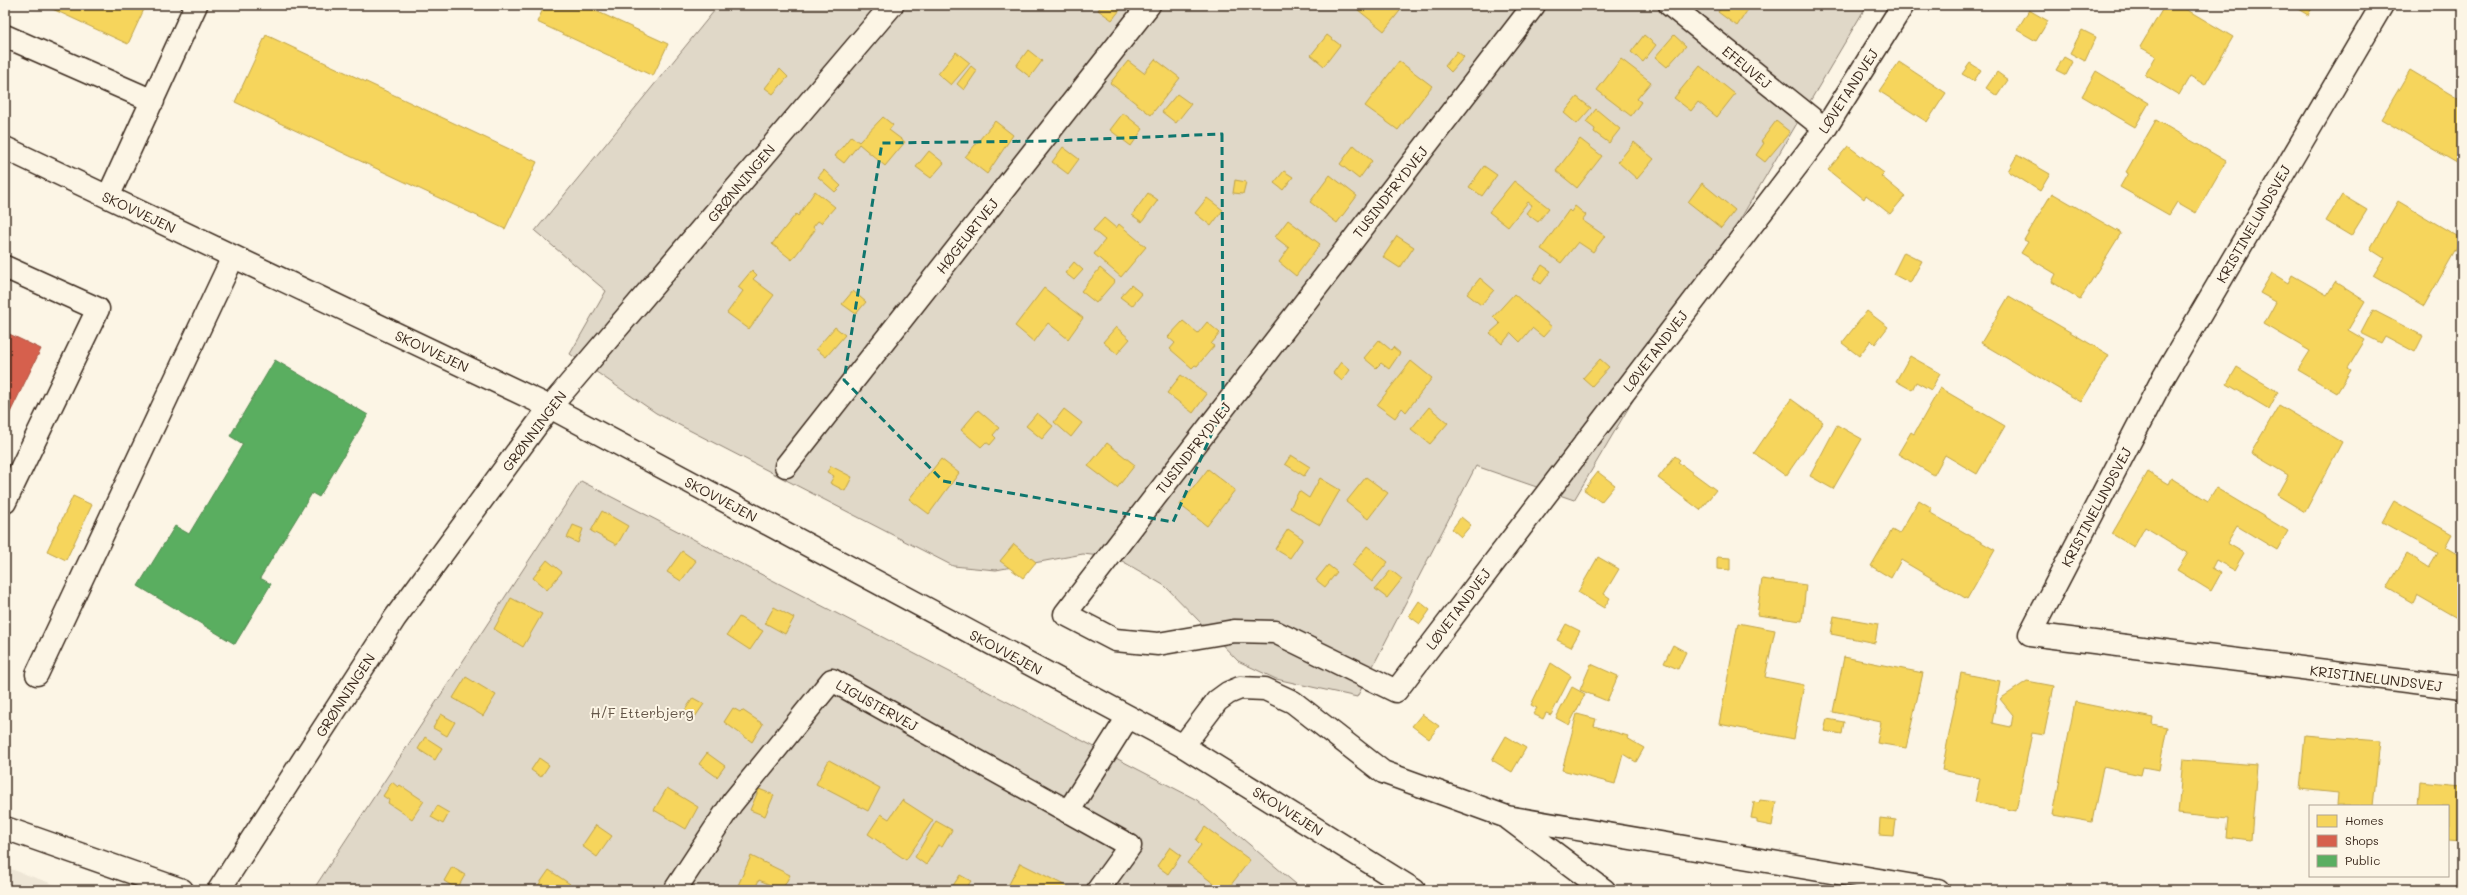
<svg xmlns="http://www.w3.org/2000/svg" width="2467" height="895" viewBox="0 0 2467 895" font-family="Mali,sans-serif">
<rect width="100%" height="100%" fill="#fcf5e5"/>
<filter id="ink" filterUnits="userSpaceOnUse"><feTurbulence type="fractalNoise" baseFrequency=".025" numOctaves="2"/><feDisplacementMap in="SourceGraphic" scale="8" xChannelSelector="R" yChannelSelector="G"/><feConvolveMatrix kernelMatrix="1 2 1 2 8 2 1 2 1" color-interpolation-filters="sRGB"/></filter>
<g filter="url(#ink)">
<!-- built -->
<path fill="#eee6d6" d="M5,867L70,890H5Z"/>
<!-- green -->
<path fill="#e0d8c8" stroke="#8e8173" d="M719,5H1867L1574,500L1476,466L1357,697L1276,679L1238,661L1165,586L1117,558L1083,554L996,570L953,566L656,413L570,354L606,291L535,231Z
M581,481L1197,800L1303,890H313Z"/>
<!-- homes -->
<path fill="#f6d55c" stroke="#bea249" d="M44,5H146L128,44Z
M545,5H583L668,44L653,76L537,22Z
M1102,5H1124L1112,20L1098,10Z
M1352,5H1401L1403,7L1384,31Z
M1723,5H1751L1737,26L1718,12Z
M2165,5H2179L2233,37L2205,85L2190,76L2179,95L2145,75L2156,56L2140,47Z
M2291,5H2314L2308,15Z
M2029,10L2048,21L2036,41L2017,30Z
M2082,30L2096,37L2085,61L2070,53Z
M266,35L537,162L505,229L235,102Z
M1327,35L1340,45L1324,66L1311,55Z
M1644,35L1656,45L1643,62L1631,52Z
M1674,35L1686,46L1667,67L1655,57Z
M1028,50L1042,61L1030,77L1016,66Z
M1457,51L1464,57L1451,72L1445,66Z
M956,52L970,63L951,85L938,74Z
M2064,57L2073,62L2066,75L2056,70Z
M1155,59L1180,78L1151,115L1110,83L1128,61L1144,73Z
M1621,59L1651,82L1637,99L1641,102L1631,116L1597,90Z
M1399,61L1432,86L1398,130L1365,106Z
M1899,62L1946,93L1927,122L1879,91Z
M1970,63L1981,70L1974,81L1962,74Z
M971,66L977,71L964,90L957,84Z
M1700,66L1735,94L1717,117L1698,102L1691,111L1674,98Z
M780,69L788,77L773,94L765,88Z
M2410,70L2462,101V166L2381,119Z
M2096,71L2149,103L2135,127L2082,96Z
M1997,72L2008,80L1997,96L1986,88Z
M1177,94L1191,104L1176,123L1162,112Z
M1577,97L1591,108L1577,124L1564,113Z
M1596,109L1620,129L1609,143L1594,132L1595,129L1586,122Z
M1123,113L1143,129L1131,146L1110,130Z
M883,117L893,125L889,130L905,142L885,166L859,144L844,163L835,156L851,136L859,142Z
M2156,120L2226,161L2196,213L2177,202L2169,215L2120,187L2128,173L2126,172Z
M995,121L1013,135L987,174L965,157Z
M1776,121L1790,132L1765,162L1756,155L1764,143L1761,141Z
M1580,139L1602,156L1577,188L1556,171Z
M1634,142L1654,159L1637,179L1618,162Z
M1354,145L1372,161L1359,179L1340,164Z
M1848,146L1884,173L1881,176L1905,196L1890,214L1866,195L1864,199L1828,170Z
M1063,147L1079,159L1068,174L1052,162Z
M929,151L944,163L931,178L916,167Z
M2017,155L2050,174L2040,191L2008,171Z
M1484,166L1497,175L1482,196L1469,187Z
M824,170L841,186L835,192L818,177Z
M1284,171L1293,177L1283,190L1274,183Z
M1330,175L1357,196L1337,223L1310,202Z
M1235,180L1246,182L1243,194L1233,193Z
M1514,181L1549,208L1538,222L1526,213L1532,205L1528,202L1508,227L1489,212Z
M1702,183L1735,210L1721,228L1688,202Z
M815,191L835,207L821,223L818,221L813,227L815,230L792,260L772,244L796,214L798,216Z
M1148,193L1158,200L1142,222L1132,215Z
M2052,193L2121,233L2080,299L2052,282L2056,274L2021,253L2028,242L2024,240Z
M2342,195L2367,210L2351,236L2326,221Z
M1207,198L1223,210L1211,226L1195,213Z
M2398,201L2462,239L2424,306L2373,276L2384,258L2370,249Z
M1575,206L1586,215L1582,220L1605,236L1593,252L1578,242L1561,263L1541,249L1569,210L1571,212Z
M1104,218L1116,228L1119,224L1146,247L1121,277L1094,254L1105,240L1093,230Z
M1288,220L1320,244L1296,276L1279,262L1289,248L1275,237Z
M1397,236L1414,247L1400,268L1383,257Z
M1904,252L1922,261L1910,283L1893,274Z
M1074,262L1083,270L1074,280L1065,273Z
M1542,265L1551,271L1541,284L1533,278Z
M1100,268L1115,281L1096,303L1081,291Z
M752,270L757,275L753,279L774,295L749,329L727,313L743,291L738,287Z
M2272,273L2288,283L2292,275L2327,295L2335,282L2365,301L2348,330L2365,340L2348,368L2351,370L2337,393L2298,370L2310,351L2264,324L2276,302L2260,293Z
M1480,278L1494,290L1481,305L1467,294Z
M1131,285L1142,294L1132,306L1120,297Z
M1044,288L1083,318L1068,339L1048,323L1034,342L1015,326Z
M853,291L866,302L856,314L842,304Z
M1514,294L1552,327L1543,337L1532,328L1520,342L1511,333L1502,344L1490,333L1500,324L1493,317Z
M2009,296L2109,355L2081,402L1981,343Z
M2373,310L2423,336L2415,352L2385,336L2381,343L2361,333Z
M1867,311L1888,327L1875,344L1871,340L1859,356L1842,343Z
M1183,321L1198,333L1207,322L1220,333L1211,344L1214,346L1197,366L1195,365L1192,368L1170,349L1175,343L1168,337Z
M835,327L845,335L826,357L816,349Z
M1116,327L1130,339L1117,354L1103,342Z
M1379,340L1391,350L1393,347L1400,353L1389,369L1381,363L1376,368L1364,358Z
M1910,356L1940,373L1931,390L1916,382L1912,390L1896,381Z
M1600,359L1609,367L1592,386L1583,378Z
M1411,361L1432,378L1406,412L1402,408L1395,418L1377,405Z
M1341,362L1350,370L1342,381L1333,373Z
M2237,367L2278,392L2269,409L2227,384Z
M1181,375L1207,394L1193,413L1167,393Z
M1940,388L2005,426L1977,474L1945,455L1934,475L1898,454L1911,432L1914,434Z
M1791,399L1823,422L1786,476L1754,453Z
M2279,405L2342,442L2305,512L2277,495L2288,475L2251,453Z
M1429,407L1448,423L1430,444L1411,429Z
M1064,409L1082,423L1071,437L1054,422Z
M978,410L999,428L993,435L996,438L990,445L986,442L981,447L961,430Z
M1037,413L1053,426L1042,439L1026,426Z
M1837,425L1862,439L1833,489L1810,476Z
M1107,443L1135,465L1117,488L1088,466Z
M1291,455L1310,467L1304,476L1285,464Z
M1675,456L1680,460L1678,462L1716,490L1700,510L1658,478Z
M941,459L959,473L929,514L909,499Z
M831,466L852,477L845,491L830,483L834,476L827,472Z
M1208,469L1235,490L1207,526L1180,505Z
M1598,472L1615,485L1601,502L1584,490Z
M2148,472L2168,484L2171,478L2208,501L2216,488L2288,531L2277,550L2237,526L2227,543L2244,553L2234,570L2216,560L2212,568L2221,573L2211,591L2177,570L2188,553L2145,527L2134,547L2112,534Z
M1366,477L1388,493L1368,519L1346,502Z
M1320,478L1340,490L1320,525L1290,508L1299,491L1309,498Z
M73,496L92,505L66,560L47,551Z
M1919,500L1932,508L1929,512L1995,550L1967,599L1901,560L1891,578L1871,566L1892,530L1899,534Z
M2394,501L2452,534L2445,547L2462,557V621L2417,595L2413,603L2387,588L2407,554L2429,568L2438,553L2382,522Z
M602,511L628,526L617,545L591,531Z
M1461,517L1471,525L1461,537L1452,529Z
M573,525L583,529L578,543L567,538Z
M1288,529L1303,539L1290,558L1275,549Z
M1014,544L1036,562L1023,578L1000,561Z
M1367,546L1388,562L1372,582L1352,565Z
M682,551L696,561L681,581L667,572Z
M1598,557L1619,569L1604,594L1610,598L1604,608L1578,592Z
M1717,557L1730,558V570L1717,569Z
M547,560L562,572L547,590L533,578Z
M1328,565L1337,572L1325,587L1316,580Z
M1391,570L1402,579L1387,598L1375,589Z
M1762,579L1806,585L1802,621L1757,615Z
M511,598L542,614L523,647L494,629Z
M1419,601L1430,610L1420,624L1409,616Z
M774,607L794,618L785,634L765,623Z
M1834,616L1878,624L1875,643L1831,634Z
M739,617L763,631L750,650L727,635Z
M1738,623L1775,630L1765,677L1804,685L1794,739L1719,724Z
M1566,624L1580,631L1571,647L1557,640Z
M1673,645L1686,652L1678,669L1664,663Z
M1844,657L1923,673L1906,748L1877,743L1881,722L1833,712Z
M1551,663L1571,676L1551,715L1546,713L1543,719L1533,714L1537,708L1531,705Z
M1591,664L1618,676L1607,701L1580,690Z
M1961,673L2000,681L1992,723L2011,727L2013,715L2000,699L2027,681L2054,686L2044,735L2032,733L2016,811L1975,802L1980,778L1942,770Z
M466,677L496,695L483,716L453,698Z
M1572,687L1585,694L1569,725L1556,718Z
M693,698L704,704L695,717L685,710Z
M2075,702L2153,718L2152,724L2167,727L2159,770L2143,767L2141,775L2103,767L2092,822L2053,815Z
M733,708L740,712L742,710L763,724L752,742L724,722Z
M441,714L455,722L447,736L433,728Z
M1422,714L1439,726L1429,739L1412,726Z
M1577,714L1596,719L1594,726L1628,736L1627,738L1644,748L1636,762L1623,754L1615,784L1562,770Z
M1827,719L1844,722L1842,734L1824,731Z
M2305,735L2380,741L2373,806H2337L2338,793L2300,789Z
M1506,736L1526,748L1512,772L1492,760Z
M425,737L442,748L435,760L418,749Z
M707,753L725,766L717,777L699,764Z
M539,758L549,765L541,777L531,770Z
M2183,759L2257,765L2251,840L2226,837L2228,819L2178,814Z
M829,760L880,788L868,811L816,784Z
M392,782L398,787L400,785L424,801L412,819L388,803L389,800L383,796Z
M2420,782L2462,786V841L2448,840V806H2418Z
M667,788L698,807L686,829L654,810Z
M759,789L774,795L765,816L750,810Z
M902,800L933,820L906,860L868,834L881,814L889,819Z
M1760,800L1776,802L1772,826L1757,823V819L1751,818L1754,802L1759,803Z
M437,806L449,813L443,824L431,817Z
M1880,818L1896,820L1894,836L1879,835Z
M936,821L952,830L942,847L938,845L926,865L915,857Z
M596,825L612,836L597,857L582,846Z
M1205,827L1250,860L1227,890H1222L1187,863L1201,845L1196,840Z
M1170,847L1181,855L1168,874L1157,866Z
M751,856L790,875L782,890L759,880L754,890H736Z
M1020,863L1068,887L1066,890H1006Z
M452,867L465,875L457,889L444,881Z
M549,870L570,884L566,890H535Z
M960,875L971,881L965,890H957L952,887Z"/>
<!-- shops -->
<path fill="#d6604d" stroke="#a8503f" d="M5,332L41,349L5,423Z"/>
<!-- public -->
<path fill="#5aae61" stroke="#51864d" d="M275,360L368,415L319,497L312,493L260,578L271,584L235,644L138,586L175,526L189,534L243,444L230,436Z"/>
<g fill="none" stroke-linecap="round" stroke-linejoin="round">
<!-- lane casing -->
<g stroke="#3b2a1e" stroke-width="25">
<path id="lane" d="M1534,5L1065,614L1115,640L1158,644L1234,631L1275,632L1396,691L1825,129L1903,5
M1670,5L1825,129
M5,267L98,309L5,502
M786,466L1149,5
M37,674L233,257
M1183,746L1217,701L1228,693L1240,688L1265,689L1293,702L1383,772L1507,817L1938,890
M1068,812L1128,717
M1509,819L1604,890
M675,890L732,803L832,680L1130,846L1098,890"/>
</g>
<!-- street casing -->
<g stroke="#3b2a1e" stroke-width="25">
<path id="street" d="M2382,5L2162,380L2030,634L2462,688
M5,36L153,101
M5,148L550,407L1183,746L1414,890
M108,197L196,5"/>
</g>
<!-- secondary casing -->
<g stroke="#3b2a1e" stroke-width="25">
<path id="secondary" d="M5,828L182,890
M219,890L395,618L550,407L892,5"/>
</g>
<!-- lane -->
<use href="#lane" stroke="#fcf5e5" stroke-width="22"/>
<!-- street -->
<use href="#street" stroke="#fcf5e5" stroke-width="22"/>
<!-- secondary -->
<use href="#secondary" stroke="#fcf5e5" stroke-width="22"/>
</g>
</g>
<!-- marked area -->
<path fill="none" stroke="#0f766e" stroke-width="3" stroke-dasharray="8 5" stroke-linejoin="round" d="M1222,134L1223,408L1173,522L943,481L844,380L882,143L1049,141Z"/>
<g text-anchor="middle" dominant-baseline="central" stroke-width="4" stroke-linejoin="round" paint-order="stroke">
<!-- street labels -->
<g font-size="14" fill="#3b2a1e" stroke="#fcf5e5">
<text transform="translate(1747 67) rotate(39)">EFEUVEJ</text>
<text transform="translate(1848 91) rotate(-57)">LØVETANDVEJ</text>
<text transform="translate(741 183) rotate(-50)">GRØNNINGEN</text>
<text transform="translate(1390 192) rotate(-52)">TUSINDFRYDVEJ</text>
<text transform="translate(139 212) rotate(25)">SKOVVEJEN</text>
<text transform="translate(2253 224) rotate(-60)">KRISTINELUNDSVEJ</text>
<text transform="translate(967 236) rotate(-52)">HØGEURTVEJ</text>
<text transform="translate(432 351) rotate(25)">SKOVVEJEN</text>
<text transform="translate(1655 351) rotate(-53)">LØVETANDVEJ</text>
<text transform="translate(534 431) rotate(-53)">GRØNNINGEN</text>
<text transform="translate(1193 448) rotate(-52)">TUSINDFRYDVEJ</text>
<text transform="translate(721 499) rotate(28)">SKOVVEJEN</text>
<text transform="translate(2096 507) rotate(-62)">KRISTINELUNDSVEJ</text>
<text transform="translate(1458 609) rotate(-53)">LØVETANDVEJ</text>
<text transform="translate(1006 652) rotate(28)">SKOVVEJEN</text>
<text transform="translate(2376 678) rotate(7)">KRISTINELUNDSVEJ</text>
<text transform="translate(345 695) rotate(-57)">GRØNNINGEN</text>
<text transform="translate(877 705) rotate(29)">LIGUSTERVEJ</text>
<text transform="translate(1288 811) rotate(32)">SKOVVEJEN</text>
</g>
<!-- park labels -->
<g font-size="14" fill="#645648" stroke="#fcf5e5">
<text x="642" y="712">H/F Etterbjerg</text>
</g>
</g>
<!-- margin -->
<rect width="2467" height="895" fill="none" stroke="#fcf5e5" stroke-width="20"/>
<rect x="10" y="10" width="2447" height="875" fill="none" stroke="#3b2a1e" stroke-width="1.5" filter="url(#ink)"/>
<!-- legend -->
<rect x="2309" y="805" width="140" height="72" fill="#fcf5e5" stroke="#afa495"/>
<rect x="2317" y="815" width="20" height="12" fill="#f6d55c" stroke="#afa495"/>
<text x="2345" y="825" font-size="12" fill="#3b2a1e">Homes</text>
<rect x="2317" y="835" width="20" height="12" fill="#d6604d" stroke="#afa495"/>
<text x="2345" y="845" font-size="12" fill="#3b2a1e">Shops</text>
<rect x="2317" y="855" width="20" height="12" fill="#5aae61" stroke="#afa495"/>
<text x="2345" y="865" font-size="12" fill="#3b2a1e">Public</text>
</svg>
